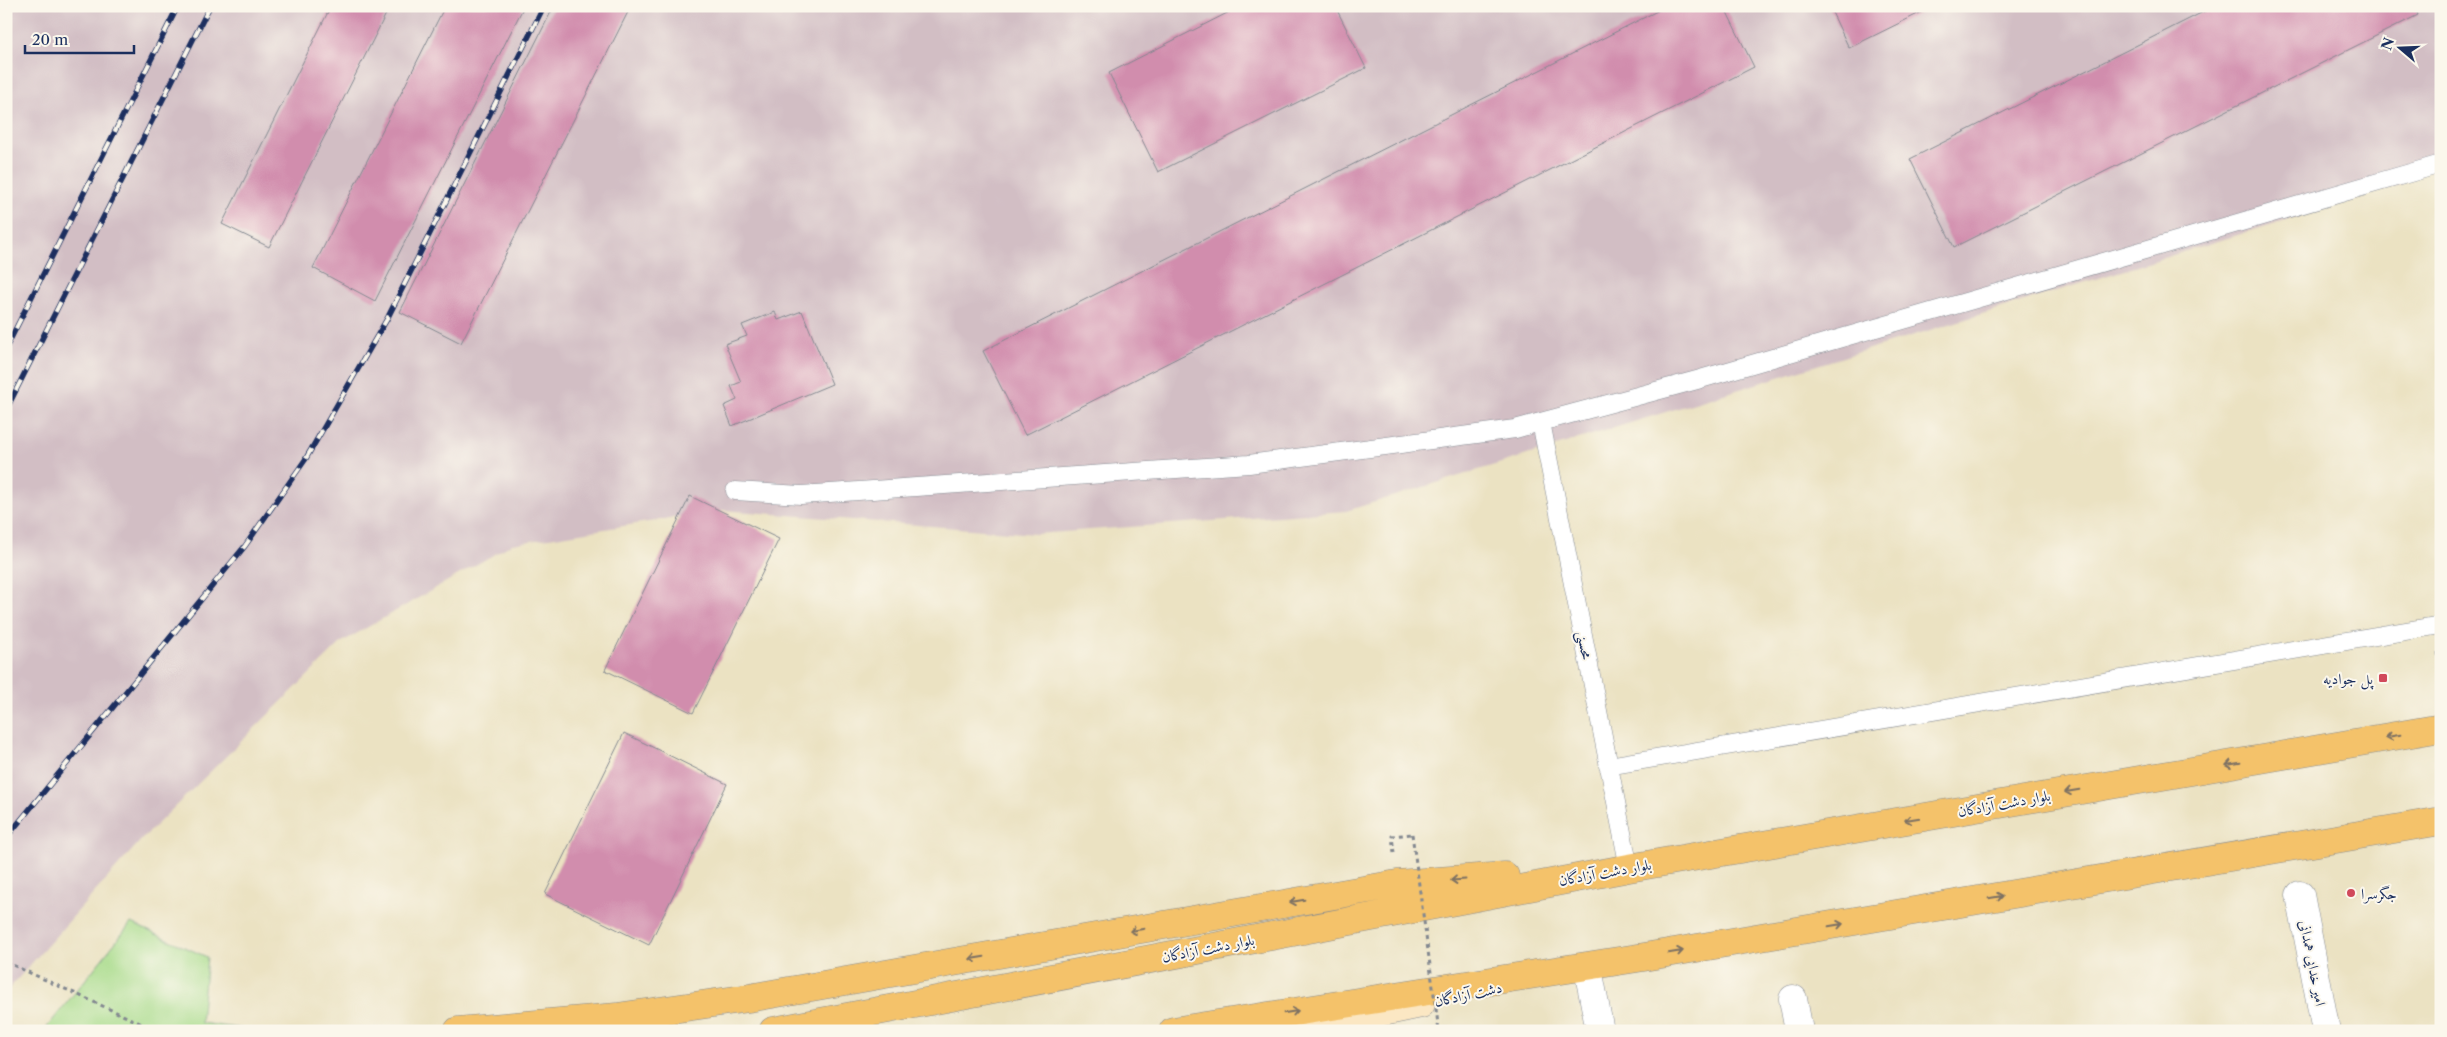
<svg xmlns="http://www.w3.org/2000/svg" width="2447" height="1037" viewBox="0 0 2447 1037" font-family="'Libre Caslon Text',Amiri,serif">
<rect width="100%" height="100%" fill="#fbf7ec"/>
<filter id="ink" filterUnits="userSpaceOnUse"><feTurbulence type="fractalNoise" baseFrequency=".02" numOctaves="2"/><feDisplacementMap in="SourceGraphic" scale="10" xChannelSelector="R" yChannelSelector="G"/><feConvolveMatrix kernelMatrix="1 2 1 2 8 2 1 2 1" color-interpolation-filters="sRGB"/></filter>
<filter id="wash" filterUnits="userSpaceOnUse"><feTurbulence type="fractalNoise" baseFrequency=".0096" numOctaves="4" result="noise"/><feDisplacementMap in="SourceGraphic" scale="20" xChannelSelector="R" yChannelSelector="G"/><feGaussianBlur stdDeviation="1.12" result="paint"/><feColorMatrix in="noise" values="0 0 0 0 0 0 0 0 0 0 0 0 0 0 0 0 0 1.4 0 .05"/><feComposite in="paint" operator="in"/></filter>
<g filter="url(#wash)">
<rect width="100%" height="100%" fill="#ebe2c2"/>
<!-- industrial -->
<path fill="#d2bec4" d="M6,6H2441V162L2402,184L1346,511L1036,534L722,510L512,544L342,642L143,838L6,992Z"/>
<!-- green -->
<path fill="#a9dc8c" stroke="#628675" d="M131,923L207,957L201,1023L257,1031H44Z"/>
<g id="blocks">
<!-- building -->
<path fill="#d18dad" d="M331,6H390L269,247L222,224Z
M445,6H524L375,301L313,268Z
M554,6H631L461,343L400,312Z
M1241,6H1335L1366,68L1158,172L1109,73Z
M1667,6H1724L1754,67L1025,435L983,351Z
M1829,6H1934L1849,48Z
M2215,6H2414L2418,15L1954,247L1910,159Z
M802,311L832,384L732,426L724,406L737,400L731,386L741,382L725,344L747,336L742,325L775,312L778,320Z
M690,496L779,539L693,713L605,670Z
M624,733L727,784L649,945L545,894Z"/>
</g>
</g>
<g filter="url(#ink)">
<use href="#blocks" fill-opacity="0" stroke="#838890" stroke-width="1"/>
<g fill="none" stroke-linecap="round" stroke-linejoin="round">
<!-- service casing -->
<g stroke="#838890" stroke-width="19">
<path id="service" d="M1541,422L1629,868
M735,491L801,495L1249,464L1515,429L1697,380L2441,164
M1608,766L2441,625"/>
</g>
<!-- minor casing -->
<g stroke="#838890" stroke-width="29">
<path id="minor" d="M2300,895L2326,1031
M1588,969L1600,1031
M1793,999L1799,1031"/>
</g>
<!-- secondary casing -->
<g stroke="#838890" stroke-width="29">
<path id="secondary" d="M1292,1031L1421,1004"/>
</g>
<!-- primary casing -->
<g stroke="#838890" stroke-width="29">
<path id="primary" d="M458,1031L617,1017L749,998L1397,884L1505,876
M773,1031L1629,868L2441,728
M1173,1031L1644,957L2441,821"/>
</g>
<!-- path -->
<path stroke="#838890" stroke-width="3" stroke-dasharray="4 4" stroke-linecap="butt" d="M2438,652L2441,679
M1394,853L1392,836L1412,834
M6,962L140,1023L146,1031"/>
<!-- service -->
<use href="#service" stroke="#fff" stroke-width="18"/>
<!-- minor -->
<use href="#minor" stroke="#fff" stroke-width="28"/>
<!-- secondary -->
<use href="#secondary" stroke="#fbe7c3" stroke-width="28"/>
<!-- primary -->
<use href="#primary" stroke="#f4c26a" stroke-width="28"/>
<!-- rail casing -->
<g stroke="#1b2f5e" stroke-width="5.5">
<path id="rail" d="M6,348L178,6
M6,410L210,6
M6,838L245,546L305,460L387,319L544,6"/>
</g>
<!-- rail -->
<use href="#rail" stroke="#fbf7ec" stroke-width="4" stroke-dasharray="11" stroke-linecap="butt"/>
<!-- path-bridge -->
<path stroke="#838890" stroke-width="3" stroke-dasharray="4 4" stroke-linecap="butt" d="M1412,834L1439,1031"/>
</g>
<!-- one-way arrows -->
<defs><path id="oneway-shaft" d="M-6 0H5M1.5-3L5.5 0L1.5 3" fill="none" stroke-width="1.6" stroke-linecap="round" stroke-linejoin="round" transform="scale(1.25)"/></defs>
<g stroke="#7d7163">
<use href="#oneway-shaft" transform="translate(2393 736) rotate(170)"/>
<use href="#oneway-shaft" transform="translate(2233 764) rotate(170)"/>
<use href="#oneway-shaft" transform="translate(2072 791) rotate(170)"/>
<use href="#oneway-shaft" transform="translate(1912 819) rotate(170)"/>
<use href="#oneway-shaft" transform="translate(1458 880) rotate(176)"/>
<use href="#oneway-shaft" transform="translate(1996 897) rotate(-10)"/>
<use href="#oneway-shaft" transform="translate(1297 901) rotate(170)"/>
<use href="#oneway-shaft" transform="translate(1836 925) rotate(-10)"/>
<use href="#oneway-shaft" transform="translate(1137 930) rotate(170)"/>
<use href="#oneway-shaft" transform="translate(1676 952) rotate(-10)"/>
<use href="#oneway-shaft" transform="translate(977 958) rotate(170)"/>
<use href="#oneway-shaft" transform="translate(1291 1012) rotate(-9)"/>
</g>
</g>
<!-- markers -->
<g fill="#d1495b" stroke="#fbf7ec" stroke-width="2">
<rect x="2378" y="673" width="10" height="10" rx="2.5"/>
<circle cx="2351" cy="893" r="5"/>
</g>
<g text-anchor="middle" dominant-baseline="central" stroke-width="4" stroke-linejoin="round" paint-order="stroke">
<!-- street labels -->
<g font-size="15" fill="#1b2f5e" stroke="#fbf7ec">
<text transform="translate(1585 645) rotate(79)">محسنی</text>
<text transform="translate(2004 803) rotate(-10)">بلوار دشت آزادگان</text>
<text transform="translate(1605 872) rotate(-10)">بلوار دشت آزادگان</text>
<text transform="translate(1208 948) rotate(-11)">بلوار دشت آزادگان</text>
<text transform="translate(2313 963) rotate(79)">امیر خدایی همدانی</text>
<text transform="translate(1468 994) rotate(-12)">دشت آزادگان</text>
</g>
<!-- poi labels -->
<g font-size="15" fill="#1b2f5e" stroke="#fbf7ec" text-anchor="end">
<text x="2373" y="678">پل جوادیه</text>
<text x="2361" y="893" text-anchor="start">جگرسرا</text>
</g>
</g>
<!-- margin -->
<rect width="2447" height="1037" fill="none" stroke="#fbf7ec" stroke-width="25"/>
<!-- north arrow -->
<g transform="translate(2400 48) rotate(289)" stroke="#fbf7ec" stroke-width="4" paint-order="stroke">
<path d="M0-4L9 19L0 12L-9 19Z" fill="#1b2f5e"/>
<text y="-8" font-size="14" font-weight="bold" text-anchor="middle" fill="#1b2f5e">N</text>
</g>
<!-- scale -->
<path d="M25 45v8h109v-8" fill="none" stroke="#1b2f5e" stroke-width="2.5"/>
<text x="32" y="45" font-size="15" fill="#1b2f5e" stroke="#fbf7ec" stroke-width="4" paint-order="stroke">20 m</text>
</svg>
